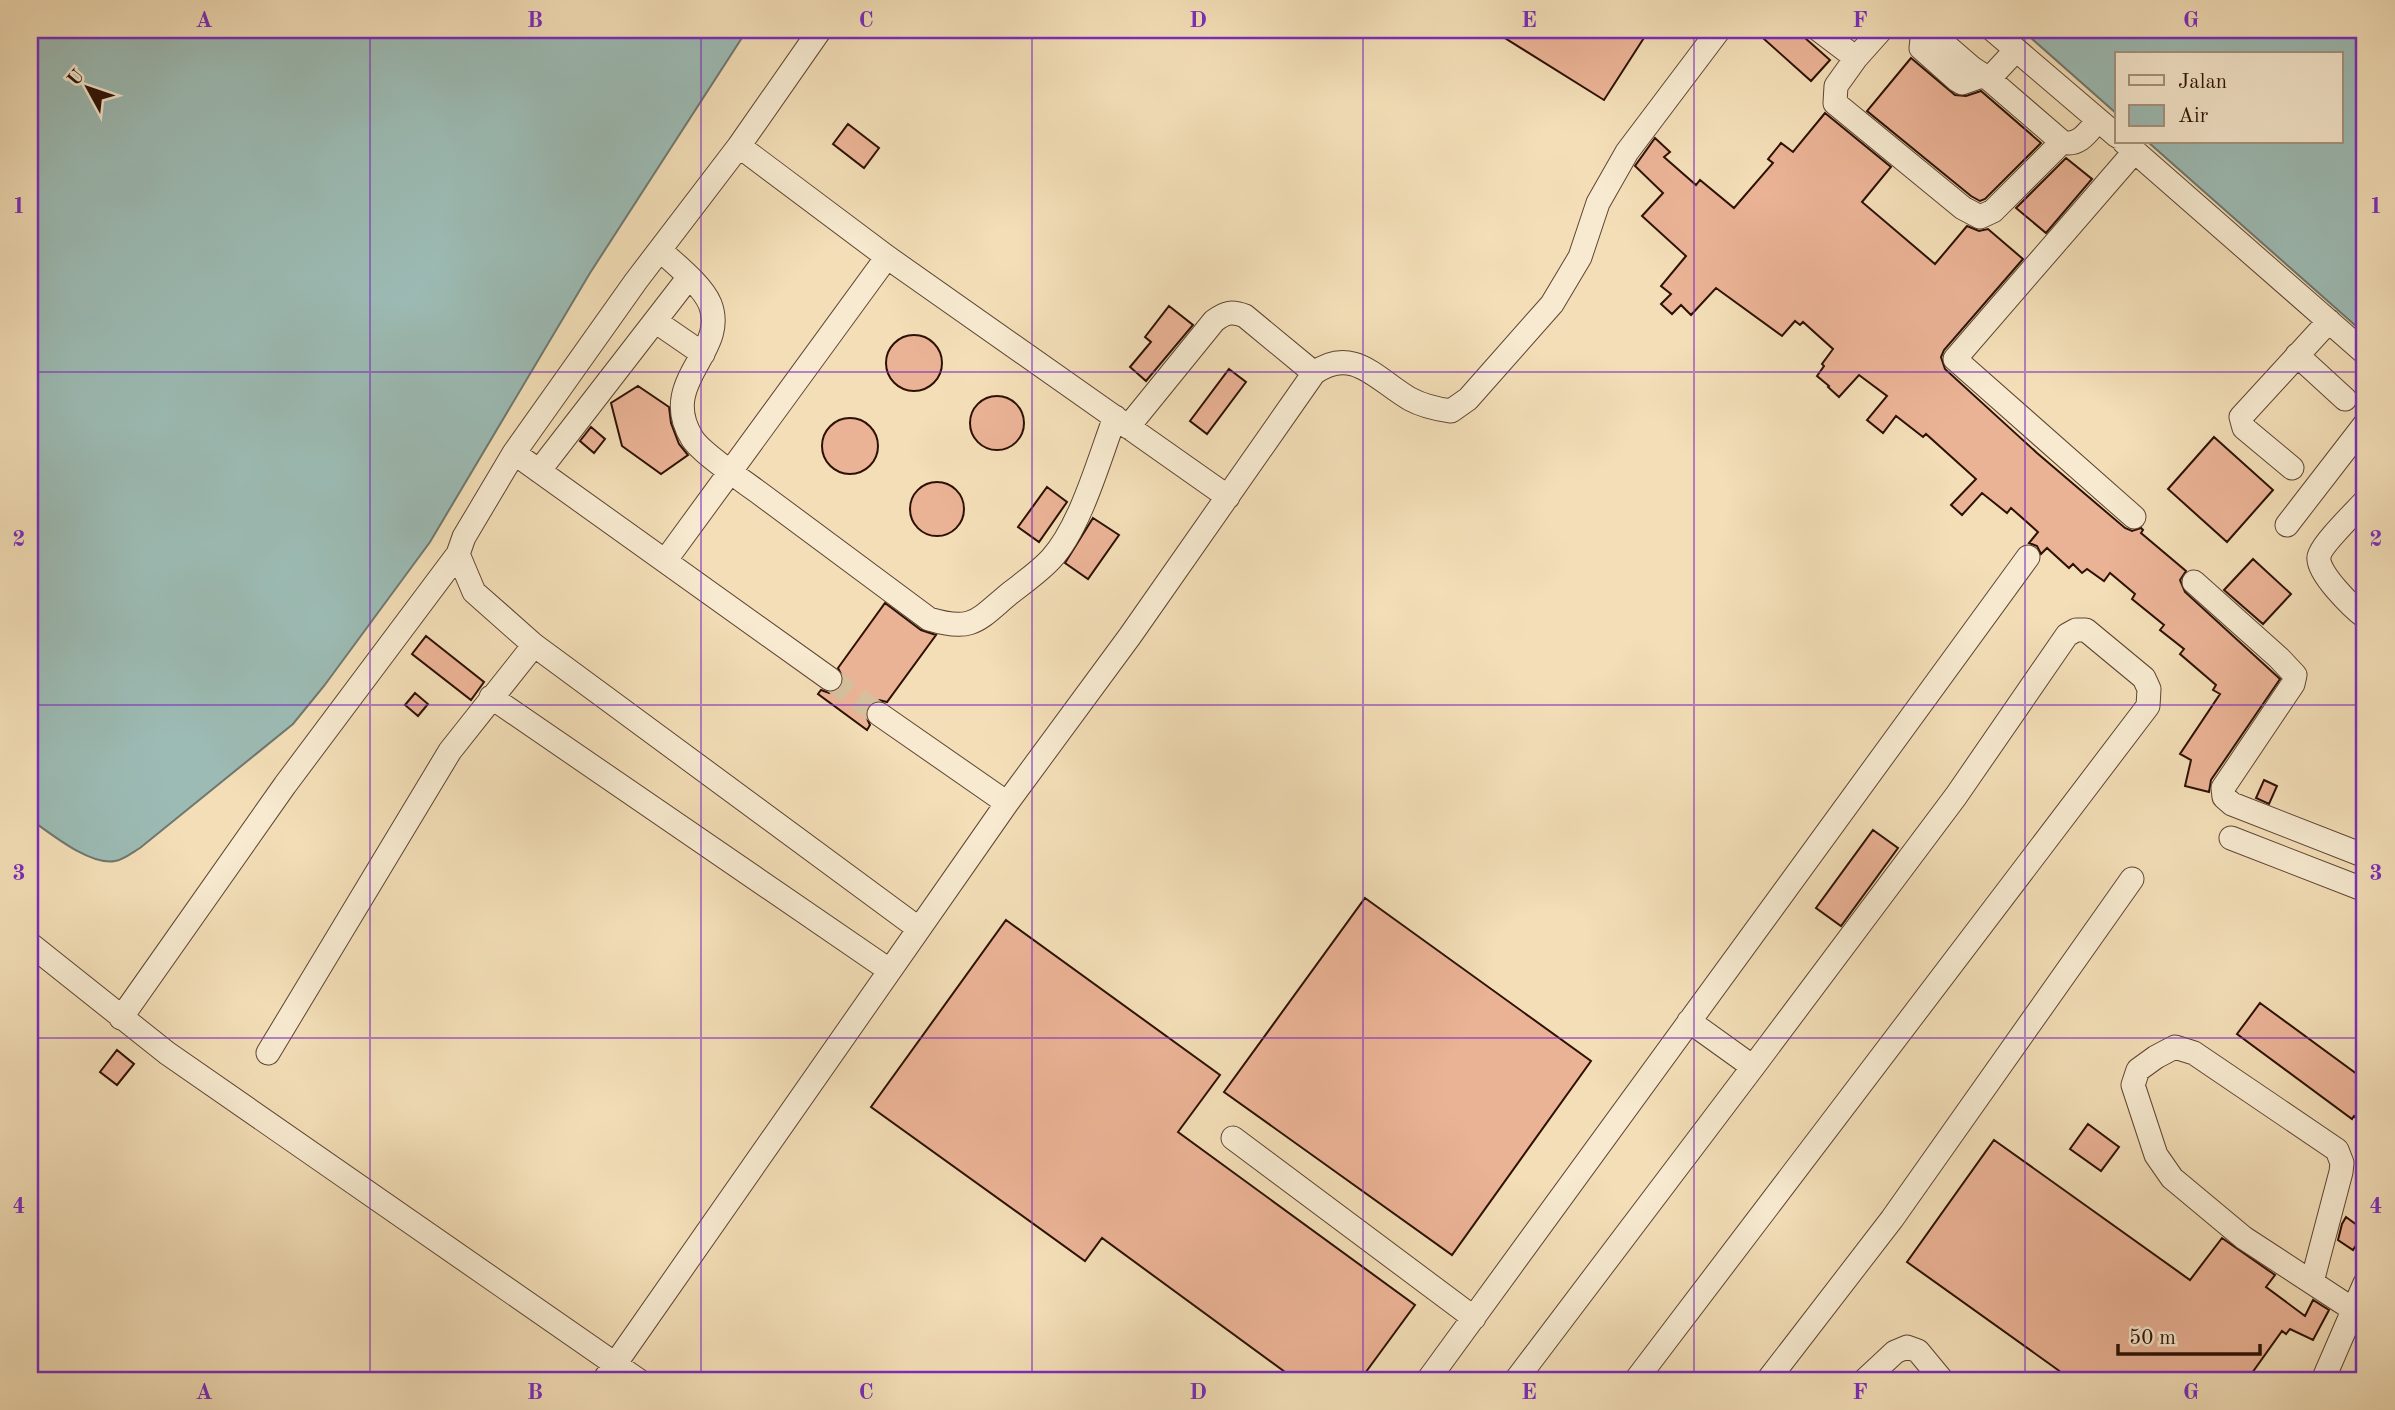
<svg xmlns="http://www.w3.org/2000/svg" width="2395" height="1410" viewBox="0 0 2395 1410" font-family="'Old Standard TT',serif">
<rect width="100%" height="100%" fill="#f3deb7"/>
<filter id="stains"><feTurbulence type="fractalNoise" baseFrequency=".00286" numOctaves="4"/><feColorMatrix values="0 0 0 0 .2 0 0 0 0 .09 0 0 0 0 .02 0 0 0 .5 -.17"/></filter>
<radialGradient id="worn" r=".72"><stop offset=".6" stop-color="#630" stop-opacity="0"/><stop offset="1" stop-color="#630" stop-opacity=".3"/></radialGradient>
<!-- water -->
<path fill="#9cbbb4" stroke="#70776e" stroke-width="2" d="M30,30H747L590,273L430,542L324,686L293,724L140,848C133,852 123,860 115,861C90,866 50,833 30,819Z
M2022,30H2365V334L2148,142H2341V54H2117V114Z"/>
<!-- building -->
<path fill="#ebb396" stroke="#2d1105" stroke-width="2" d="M1492,30H1649L1604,100Z
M1754,30H1796L1830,60L1811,81Z
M1911,58L1955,95L1966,96L1981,91L2041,143L1985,199L1980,201L1971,196L1867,111Z
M1825,113L1891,167L1862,202L1935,264L1967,226L1979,231L1988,229L2023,259L1944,350L1941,357L1945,369L2037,453L2125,528L2132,531L2141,528L2143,530L2141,533L2186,571L2180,580L2185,592L2280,679L2211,780L2209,792L2185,786L2191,760L2180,754L2220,694L2213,690L2216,685L2180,654L2184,649L2160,630L2164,625L2132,599L2135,594L2110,573L2104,581L2087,569L2082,573L2073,564L2069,568L2047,548L2041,554L2037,546L2029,543L2038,532L2011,508L2007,513L1982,493L1962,515L1951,505L1976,479L1926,434L1923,437L1896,416L1883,433L1867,420L1887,396L1859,375L1839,397L1828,387L1829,386L1817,376L1824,366L1822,364L1833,349L1803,322L1800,325L1795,321L1782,336L1716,288L1691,315L1681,305L1672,314L1661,304L1671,294L1661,286L1686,256L1642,216L1663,193L1635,166L1655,138L1670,152L1664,157L1696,185L1700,180L1734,208L1773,163L1768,159L1781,143L1793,152Z
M848,124L879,148L864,168L833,144Z
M2066,158L2092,179L2046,233L2016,208Z
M1169,306L1193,325L1146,381L1130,367L1151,342L1145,337Z
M886 363a28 28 0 1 1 56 0a28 28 0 1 1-56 0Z
M1229,369L1246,382L1207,434L1190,421Z
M638,386L669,407L671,423L679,444L688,455L661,474L622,446L611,403Z
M970 423a27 27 0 1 1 54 0a27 27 0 1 1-54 0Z
M822 446a28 28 0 1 1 56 0a28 28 0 1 1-56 0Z
M591,427L605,439L594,453L580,441Z
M2214,437L2273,490L2227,542L2168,489Z
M910 509a27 27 0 1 1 54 0a27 27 0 1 1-54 0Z
M1047,487L1067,502L1039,542L1018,527Z
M1093,518L1119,535L1088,579L1065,563Z
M2253,559L2291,594L2263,624L2224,590Z
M885,603L921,630L936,635L887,702L879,700L868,705L865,714L870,725L867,730L818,694L821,690L829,693L841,688L844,680L838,668Z
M426,636L484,682L471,700L412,654Z
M415,693L428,704L418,716L405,705Z
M2264,780L2277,786L2269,804L2256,798Z
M1873,830L1898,848L1841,926L1816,908Z
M1365,898L1591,1061L1452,1255L1224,1092Z
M1006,920L1220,1075L1178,1132L1415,1305L1360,1380H1296L1102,1238L1085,1261L871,1107Z
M2260,1003L2365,1080V1125L2354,1116L2352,1119L2237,1034Z
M117,1050L134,1064L117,1085L100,1072Z
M2088,1124L2119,1147L2101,1171L2070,1149Z
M1994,1140L2190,1280L2222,1238L2275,1275L2266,1287L2305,1316L2313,1300L2329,1310L2313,1340L2290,1329L2286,1334L2282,1331L2247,1380H2072L1907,1262Z
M2346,1217L2365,1231L2353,1250L2338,1240L2342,1224Z"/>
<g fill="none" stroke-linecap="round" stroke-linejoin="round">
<!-- minor-tunnel -->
<path stroke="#d5bf9c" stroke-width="23" stroke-dasharray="23 11" stroke-linecap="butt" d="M830,679L879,714"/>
<!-- minor casing -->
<g stroke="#5e4432" stroke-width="25">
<path id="minor" d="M820,30L739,146L636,281L514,453L464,537L458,554L474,592L534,645L918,928
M1819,30L1856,58L1881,30
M1923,30L1921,48L1957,80L1962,83L1982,76
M1928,30L1972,68L1989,79L2016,50
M1993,30L2117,136
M1856,58L1836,86L1835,103L1963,208L1980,217L1993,211L2062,142C2079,147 2088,132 2098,120
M1989,79L2062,142
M2124,142L2365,353
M739,146L887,257L1228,497
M660,250C675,264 702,285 710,304C729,352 657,381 692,438C700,452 743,481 758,492C815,534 872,576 929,619C972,632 977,621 1009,594C1023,583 1039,572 1051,559C1081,526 1099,459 1115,417
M655,321L703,354
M2297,355L2345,399
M1128,427L1214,321C1226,312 1232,311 1245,316L1314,373
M514,453L830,679
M2292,468L2244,428L2241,417L2329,321
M539,471L689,277
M2365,501C2356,511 2320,546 2319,557C2316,572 2353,608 2365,617
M2134,517L1955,359L2135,151
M2287,525L2365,424
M665,561L887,257
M2194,582L2279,658L2295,675L2293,684L2223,788L2224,797L2232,804L2365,856
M491,697L889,970
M1007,803L1130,636L1314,373C1353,345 1377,380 1410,399C1423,406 1436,409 1451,411L1468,399L1552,304L1580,257L1598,203L1627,152L1719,30
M2231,838L2365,890
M30,944L167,1053L638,1380
M121,1018L285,785L458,554
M268,1053L450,751L534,645
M1233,1138L1474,1318
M2312,1282L2341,1172L2342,1163L2337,1150L2194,1053L2175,1047L2156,1057L2138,1070L2133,1085L2156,1155L2172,1178L2244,1238L2354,1310
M604,1380L1007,803L879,714
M1428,1380L2028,557
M1516,1380L1753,1067L1689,1021
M1636,1380L2148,706L2149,689L2144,678L2086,630H2076L2067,635L1956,796L1753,1067
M1768,1380L1892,1219L2132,879
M1865,1380L1895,1352L1907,1347L1918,1351L1942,1380
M2323,1380L2365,1283"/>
</g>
<!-- minor -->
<use href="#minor" stroke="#f7ead0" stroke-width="23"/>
</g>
<!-- grid -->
<path fill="none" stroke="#7b2cbf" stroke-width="2" stroke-opacity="0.55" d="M370,30V1380M701,30V1380M1032,30V1380M1363,30V1380M1694,30V1380M2025,30V1380M30,372H2365M30,705H2365M30,1038H2365"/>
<!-- margin -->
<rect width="2395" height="1410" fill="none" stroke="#f3deb7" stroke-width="77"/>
<!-- legend -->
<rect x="2115" y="52" width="228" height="91" fill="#f7ead0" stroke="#a6937f" stroke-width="2"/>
<rect x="2129" y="75" width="35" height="10" fill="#f7ead0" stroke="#a6937f" stroke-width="2"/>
<text x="2178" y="88" font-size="21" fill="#2d1105">Jalan</text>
<rect x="2129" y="105" width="35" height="21" fill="#9cbbb4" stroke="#a6937f" stroke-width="2"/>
<text x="2178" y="122" font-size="21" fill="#2d1105">Air</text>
<!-- north arrow -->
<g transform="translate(88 88) rotate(310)" stroke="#f7ead0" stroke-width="5" paint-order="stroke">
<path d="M0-5L12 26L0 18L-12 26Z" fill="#2d1105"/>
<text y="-10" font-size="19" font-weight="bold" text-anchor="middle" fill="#2d1105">U</text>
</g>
<!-- scale -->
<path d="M2118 1344v10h142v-10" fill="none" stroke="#2d1105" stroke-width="3.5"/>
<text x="2129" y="1344" font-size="21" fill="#2d1105" stroke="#f7ead0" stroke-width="5" paint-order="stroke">50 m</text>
<rect x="38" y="38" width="2318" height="1334" fill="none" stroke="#7b2cbf" stroke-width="2.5"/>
<g font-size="23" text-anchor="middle" font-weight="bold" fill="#7b2cbf">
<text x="204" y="27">A</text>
<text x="535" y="27">B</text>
<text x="866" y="27">C</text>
<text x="1198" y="27">D</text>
<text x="1529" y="27">E</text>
<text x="1860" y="27">F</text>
<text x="2191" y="27">G</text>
<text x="19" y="213">1</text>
<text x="2376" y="213">1</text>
<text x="19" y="546">2</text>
<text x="2376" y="546">2</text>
<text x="19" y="880">3</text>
<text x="2376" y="880">3</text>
<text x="19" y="1213">4</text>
<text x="2376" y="1213">4</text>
<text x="204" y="1399">A</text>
<text x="535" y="1399">B</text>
<text x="866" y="1399">C</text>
<text x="1198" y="1399">D</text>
<text x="1529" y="1399">E</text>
<text x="1860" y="1399">F</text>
<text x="2191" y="1399">G</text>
</g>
<rect width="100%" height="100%" filter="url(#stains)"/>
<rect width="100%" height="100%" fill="url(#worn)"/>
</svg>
